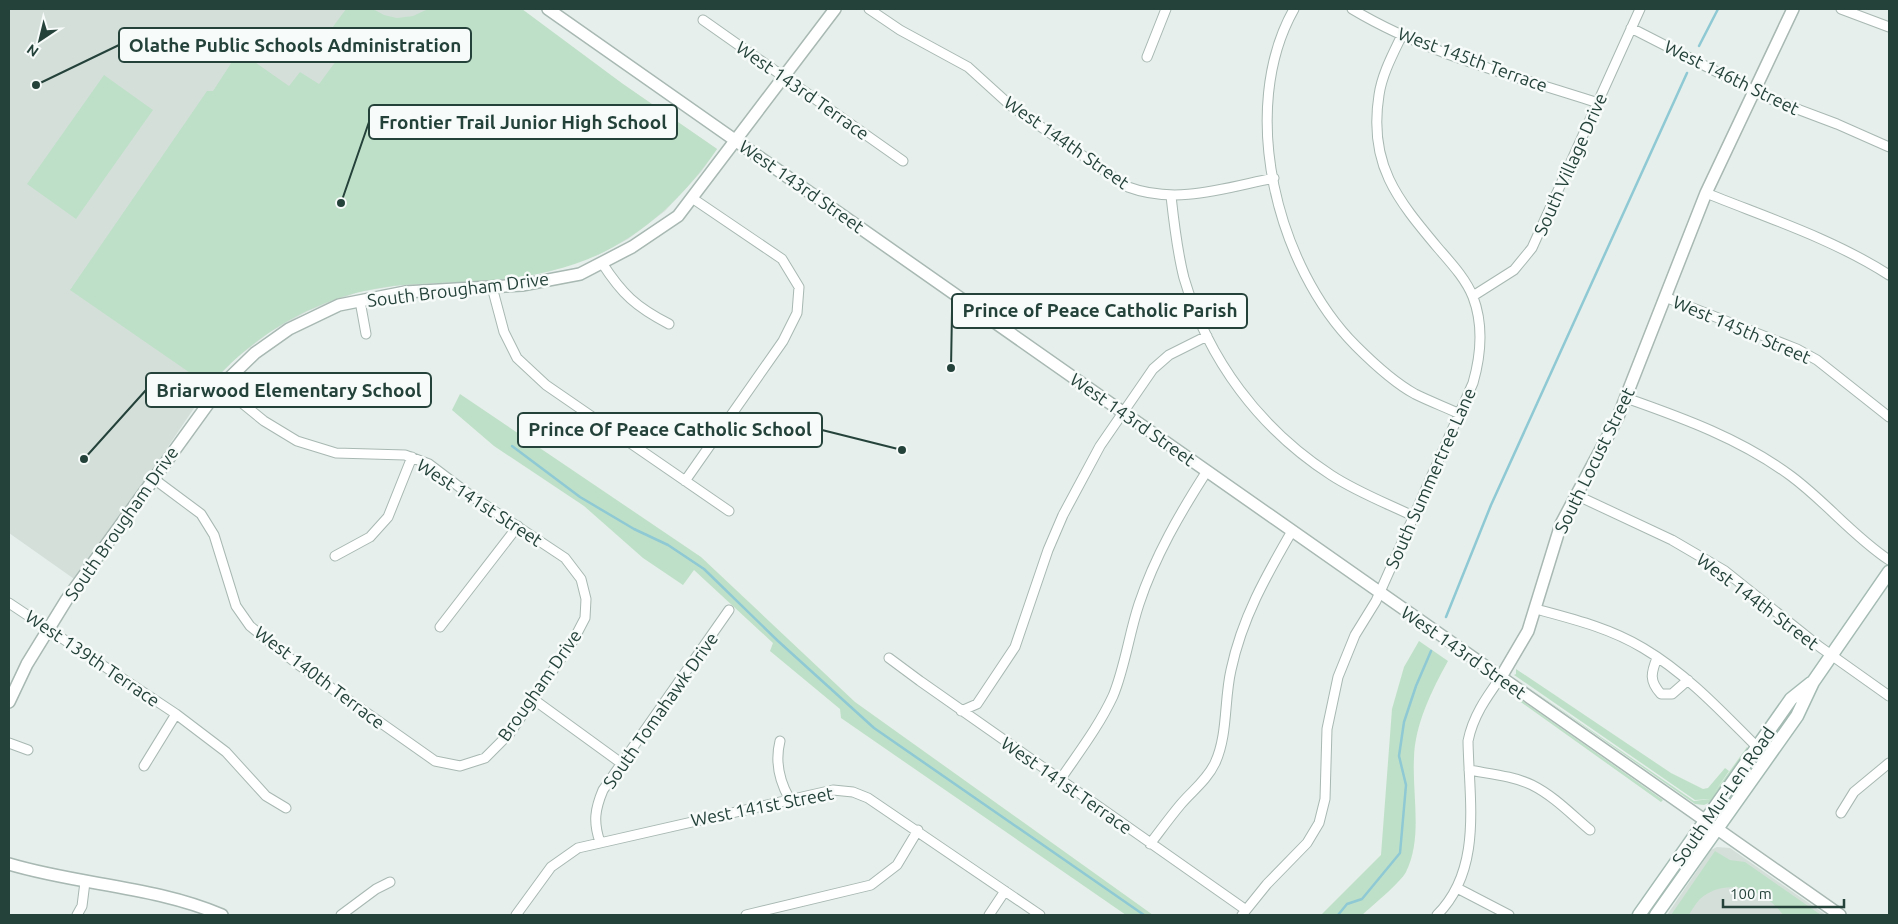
<svg xmlns="http://www.w3.org/2000/svg" width="1898" height="924" viewBox="0 0 1898 924" font-family="Ubuntu,sans-serif">
<rect width="100%" height="100%" fill="#e6efeb"/>
<!-- built -->
<path fill="#d4dfda" d="M9,9H514L717,149L701,172L665,211L628,239L598,255L551,271L529,276L401,285L358,292L308,311L270,332L236,358L209,386L77,581L9,533Z
M1717,847L1730,848L1826,915H1667L1711,850Z"/>
<!-- green -->
<path fill="#bfe0c8" d="M346,9H373L384,15L397,18L413,16L428,9H522L623,84L717,149C676,209 621,255 550,271C502,283 452,281 403,285C328,291 258,329 209,386L70,290L207,91H213L239,51L289,86L300,72L319,84L336,61L318,47Z
M104,75L153,110L76,219L27,184Z
M460,394L701,557L855,702L1153,915H1126L841,718L840,709L770,651L773,643L694,570L683,585L643,558L584,506L494,446L452,410Z
M1419,641L1448,661C1432,690 1415,724 1414,758C1412,795 1423,838 1406,872C1400,883 1372,906 1362,915H1321L1381,855L1392,709L1404,667Z
M1516,669L1671,773L1703,789L1708,788L1725,768L1729,771L1714,793L1747,747L1748,750L1713,801L1704,805L1695,804L1515,678L1694,801L1710,799L1695,800L1517,677L1514,675L1516,674Z
M1504,690L1510,692L1663,800L1661,802Z
M1715,851L1730,860L1745,862L1821,915H1783C1766,890 1726,876 1700,899C1696,903 1692,910 1689,915H1671Z"/>
<g fill="none" stroke-linecap="round" stroke-linejoin="round">
<!-- stream -->
<path stroke="#8ec9d4" stroke-width="2.5" d="M1699,46L1718,9
M512,446L580,497L634,529L668,545L704,569L778,641L874,728L1144,915
M1446,617L1491,505L1687,73
M1338,915L1347,904L1362,899L1400,853L1406,785L1399,756L1404,722L1416,686L1431,651"/>
<!-- minor casing -->
<g stroke="#a8b8b2" stroke-width="11">
<path id="minor" d="M869,9L900,30L968,67L1011,106L1128,187C1176,205 1225,188 1274,178
M1294,9C1237,110 1277,267 1356,346C1373,363 1393,382 1415,394C1429,401 1445,407 1460,414
M1352,9C1427,54 1515,76 1598,103
M1841,9L1889,27
M703,20L903,161
M1631,28L1768,98L1837,124L1889,147
M1147,57L1166,9
M1706,193C1768,218 1833,239 1889,275
M1171,196C1174,223 1177,251 1184,278C1208,360 1260,429 1331,475C1357,492 1386,503 1413,516
M602,263C622,294 636,307 669,324
M492,287L504,332L517,358L546,385L729,511
M1473,296L1514,270L1532,248L1640,9
M1665,297L1797,349L1817,360L1889,417
M360,301L366,334
M1626,398C1683,418 1741,439 1791,476C1826,502 1853,536 1889,560
M154,479L201,514L214,535L236,606L250,626L296,663L435,761L460,766L485,758L510,733L573,641L585,618L586,599L581,579L565,558L470,495L429,464L405,455L336,453L297,441L264,421L221,386
M685,481L783,341L797,313L799,287L782,259L692,198
M1576,495L1672,540L1725,571L1820,647L1889,696
M335,556L370,537L388,517L412,457
M9,603L176,714L226,752L266,796L286,808
M1536,609C1573,619 1610,628 1643,648C1687,674 1722,712 1758,748
M440,627L518,526
M889,658L920,681L1246,910
M1657,658C1651,673 1649,681 1661,694H1672L1688,680
M533,699L621,763
M961,711L977,704L1015,647L1048,550L1063,515L1100,446L1153,369L1169,355L1207,336
M780,741C775,761 779,780 789,798
M9,743L28,750
M144,766L176,714
M1469,770C1490,774 1513,776 1532,785C1554,796 1572,815 1590,830
M1060,780C1079,752 1099,726 1113,696C1125,667 1129,634 1139,604C1155,556 1180,513 1207,471
M1841,813L1854,792L1889,763
M600,842C593,822 595,809 603,790L729,610
M1150,844C1160,831 1170,817 1181,804C1192,791 1207,780 1215,763C1228,735 1224,700 1231,670C1242,618 1266,576 1292,531
M1457,888L1509,915
M77,915L82,906L85,882
M341,915L376,889L390,882
M516,915L551,867L578,848L833,790L853,792L868,798L1040,915
M746,915L871,885L897,865L918,830
M989,915L1005,891
M1242,915L1267,884L1307,843L1319,823L1325,799L1327,729L1338,677L1355,635L1376,601L1473,383C1481,355 1484,326 1473,297C1466,279 1451,263 1438,248C1397,199 1368,164 1379,95C1382,74 1393,54 1402,35
M1437,915C1483,869 1469,800 1468,741C1473,716 1486,698 1501,677"/>
</g>
<!-- tertiary casing -->
<g stroke="#a8b8b2" stroke-width="14">
<path id="tertiary" d="M548,9L1840,915
M1501,677L1528,631L1561,524L1618,417L1706,193L1793,9
M9,702L27,664L67,599L221,386L255,353L289,329L339,305L405,292L522,285L580,274L632,247L678,216L835,9
M9,864C79,885 154,886 222,915"/>
</g>
<!-- secondary casing -->
<g stroke="#a4bbb3" stroke-width="15">
<path id="secondary" d="M1639,915L1791,699L1811,683
M1656,915L1797,716L1813,682L1889,572"/>
</g>
<!-- minor -->
<use href="#minor" stroke="#fff" stroke-width="9"/>
<!-- tertiary -->
<use href="#tertiary" stroke="#fff" stroke-width="11"/>
<!-- secondary -->
<use href="#secondary" stroke="#fff" stroke-width="12"/>
</g>
<g text-anchor="middle" dominant-baseline="central" stroke-width="5" stroke-linejoin="round" paint-order="stroke">
<!-- street labels -->
<g font-size="18" fill="#24423a" stroke="#f7fbf9">
<text transform="translate(1473 59) rotate(20)">West 145th Terrace</text>
<text transform="translate(1732 77) rotate(26)">West 146th Street</text>
<text transform="translate(803 90) rotate(35)">West 143rd Terrace</text>
<text transform="translate(1067 142) rotate(35)">West 144th Street</text>
<text transform="translate(1570 164) rotate(-66)">South Village Drive</text>
<text transform="translate(802 186) rotate(35)">West 143rd Street</text>
<text transform="translate(458 289) rotate(-7)">South Brougham Drive</text>
<text transform="translate(1742 329) rotate(23)">West 145th Street</text>
<text transform="translate(1133 419) rotate(35)">West 143rd Street</text>
<text transform="translate(1594 460) rotate(-64)">South Locust Street</text>
<text transform="translate(1430 478) rotate(-66)">South Summertree Lane</text>
<text transform="translate(480 502) rotate(33)">West 141st Street</text>
<text transform="translate(121 523) rotate(-55)">South Brougham Drive</text>
<text transform="translate(1758 601) rotate(37)">West 144th Street</text>
<text transform="translate(1464 652) rotate(35)">West 143rd Street</text>
<text transform="translate(93 658) rotate(34)">West 139th Terrace</text>
<text transform="translate(320 677) rotate(37)">West 140th Terrace</text>
<text transform="translate(539 685) rotate(-55)">Brougham Drive</text>
<text transform="translate(660 710) rotate(-55)">South Tomahawk Drive</text>
<text transform="translate(1067 785) rotate(35)">West 141st Terrace</text>
<text transform="translate(1723 796) rotate(-55)">South Mur-Len Road</text>
<text transform="translate(762 806) rotate(-11)">West 141st Street</text>
</g>
</g>
<!-- callouts -->
<path fill="none" stroke="#24423a" stroke-width="2" d="M36 85L119 45M341 203L369 122M951 368L952 311M84 459L146 390M902 450L822 430"/>
<g fill="#24423a" stroke="#f7fbf9" stroke-width="2">
<circle cx="36" cy="85" r="5"/>
<circle cx="341" cy="203" r="5"/>
<circle cx="951" cy="368" r="5"/>
<circle cx="84" cy="459" r="5"/>
<circle cx="902" cy="450" r="5"/>
</g>
<g fill="#f7fbf9" stroke="#24423a" stroke-width="2">
<rect x="119" y="28" width="352" height="34" rx="5"/>
<rect x="369" y="105" width="308" height="34" rx="5"/>
<rect x="952" y="294" width="295" height="34" rx="5"/>
<rect x="146" y="373" width="285" height="34" rx="5"/>
<rect x="518" y="413" width="304" height="34" rx="5"/>
</g>
<g font-size="19" text-anchor="middle" font-weight="bold" fill="#24423a">
<text x="295" y="52">Olathe Public Schools Administration</text>
<text x="523" y="129">Frontier Trail Junior High School</text>
<text x="1100" y="317">Prince of Peace Catholic Parish</text>
<text x="289" y="397">Briarwood Elementary School</text>
<text x="670" y="436">Prince Of Peace Catholic School</text>
</g>
<!-- border -->
<rect width="1898" height="924" fill="none" stroke="#24423a" stroke-width="20"/>
<!-- north arrow -->
<g transform="translate(40 40) rotate(215)" stroke="#f7fbf9" stroke-width="4" paint-order="stroke">
<path d="M0-4L9 19L0 12L-9 19Z" fill="#24423a"/>
<text y="-8" font-size="14" font-weight="bold" text-anchor="middle" fill="#24423a">N</text>
</g>
<!-- scale -->
<path d="M1723 899v8h121v-8" fill="none" stroke="#24423a" stroke-width="2.5"/>
<text x="1730" y="899" font-size="15" fill="#24423a" stroke="#f7fbf9" stroke-width="4" paint-order="stroke">100 m</text>
</svg>
